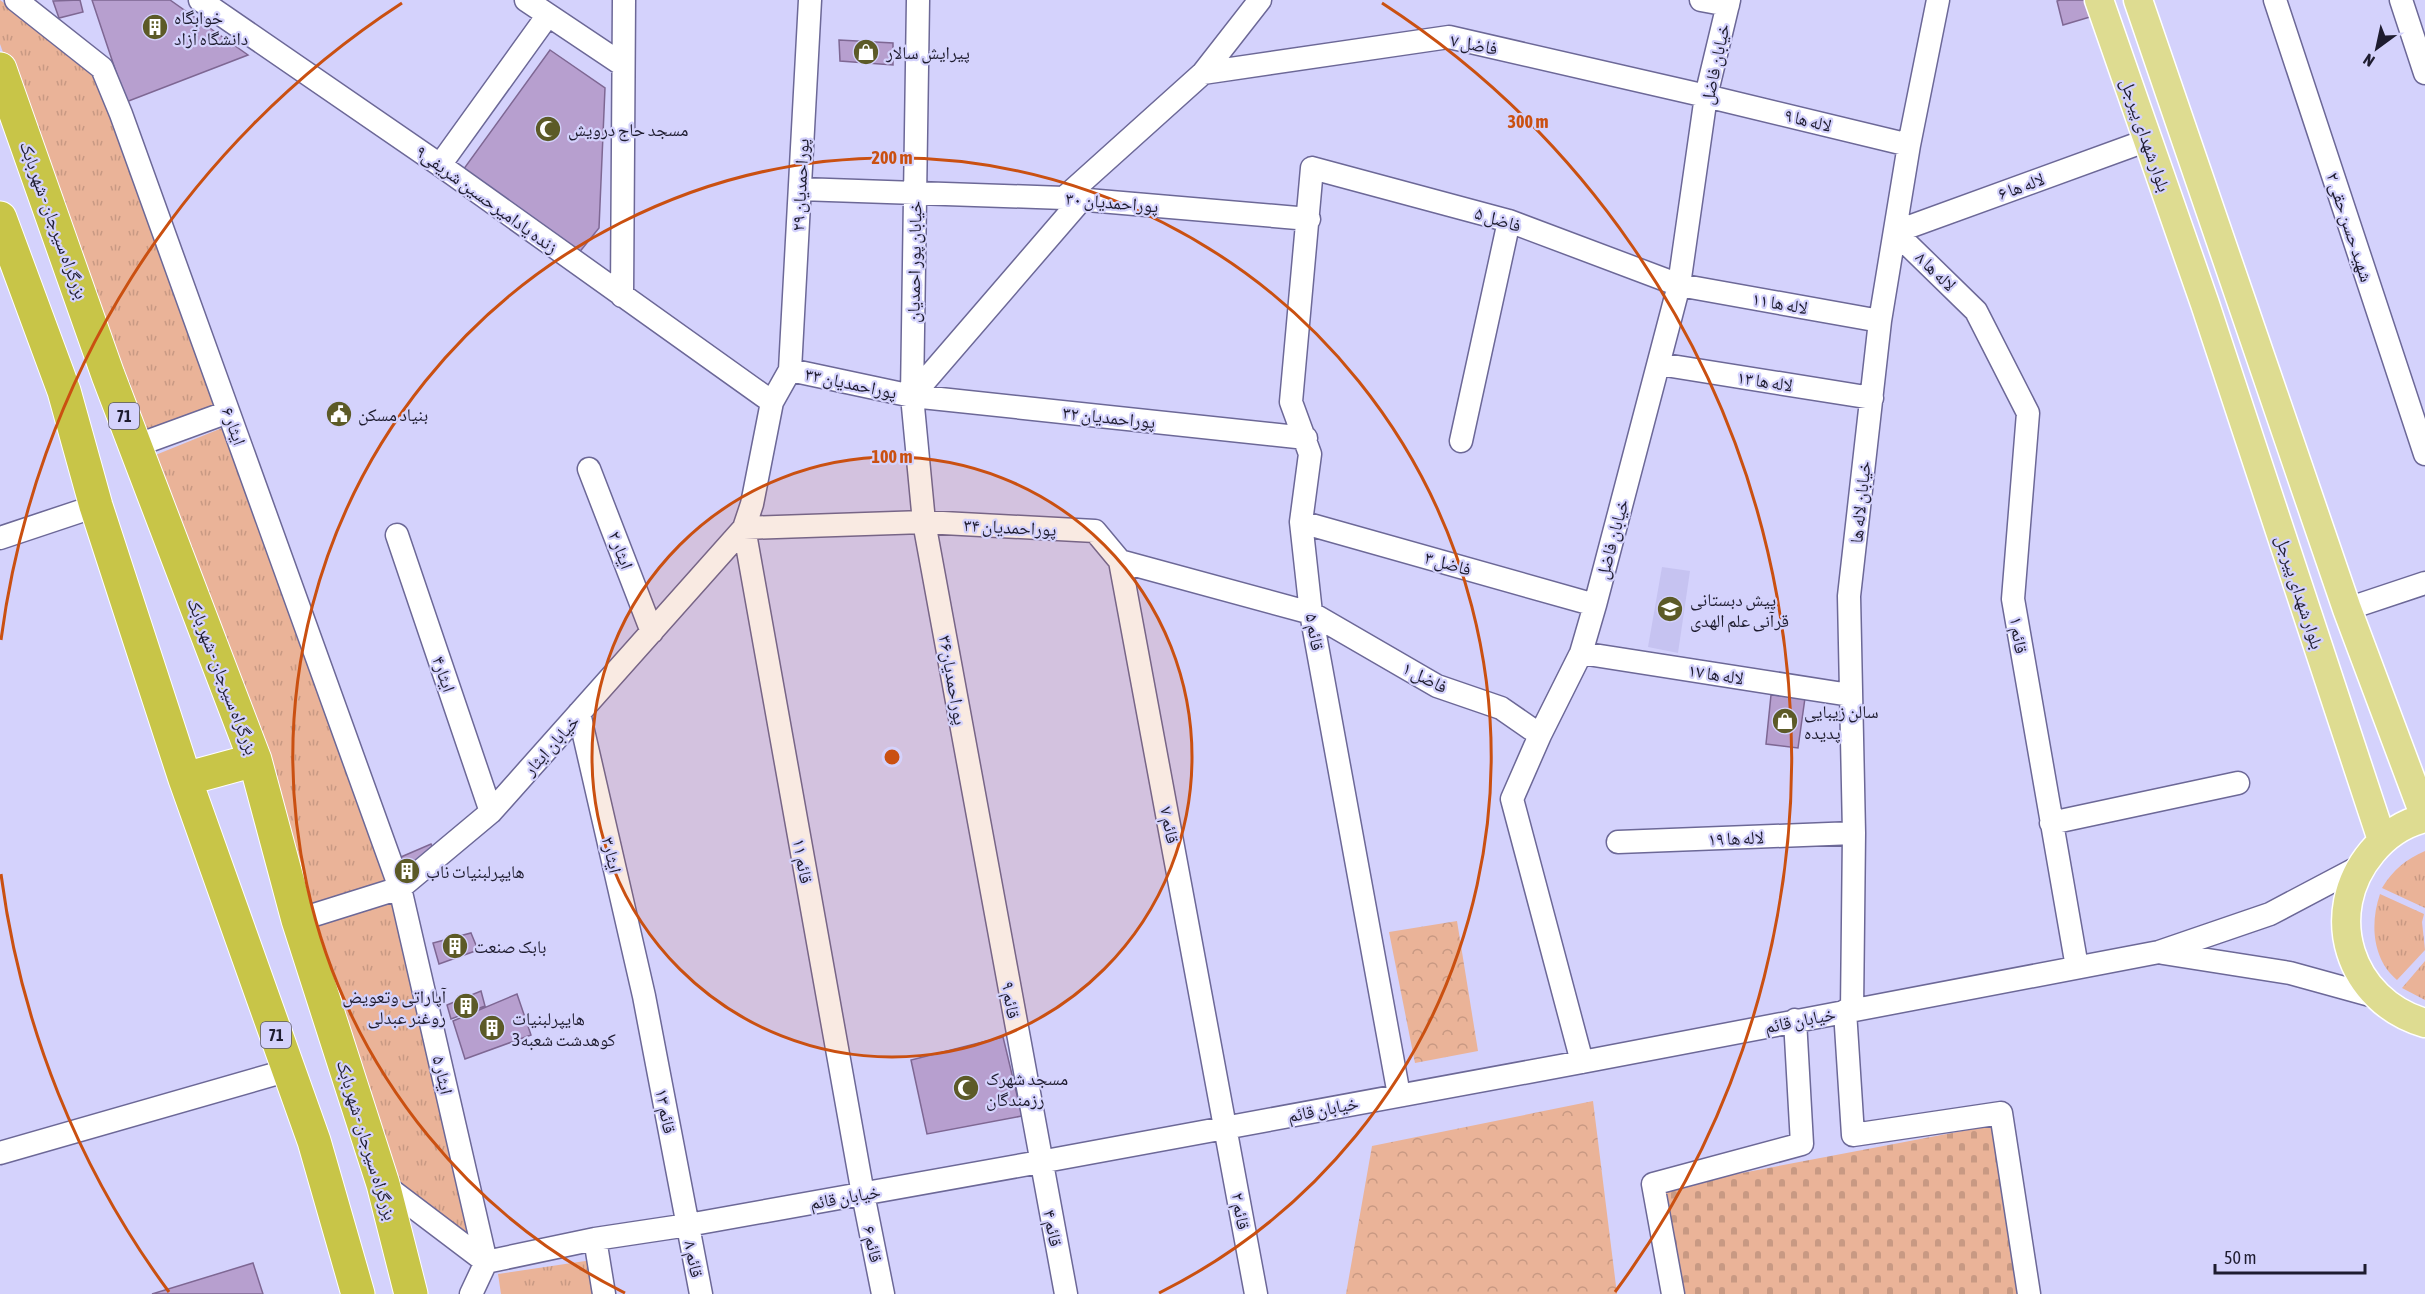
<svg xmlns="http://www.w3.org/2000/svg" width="2425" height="1294" viewBox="0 0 2425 1294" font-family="'Asap Condensed','Noto Naskh Arabic',sans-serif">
<defs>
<pattern id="grass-tufts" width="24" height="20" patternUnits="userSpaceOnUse" patternTransform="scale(1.5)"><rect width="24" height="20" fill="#eab398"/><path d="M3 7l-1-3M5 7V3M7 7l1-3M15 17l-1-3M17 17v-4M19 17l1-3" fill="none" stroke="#c89983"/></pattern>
<pattern id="forest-crowns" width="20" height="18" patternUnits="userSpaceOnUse" patternTransform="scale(1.5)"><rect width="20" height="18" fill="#eab398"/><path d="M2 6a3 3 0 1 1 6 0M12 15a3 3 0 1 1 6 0" fill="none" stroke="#c89983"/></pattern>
<pattern id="cemetery-stones" width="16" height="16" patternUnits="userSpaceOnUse" patternTransform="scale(1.5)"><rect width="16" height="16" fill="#eab398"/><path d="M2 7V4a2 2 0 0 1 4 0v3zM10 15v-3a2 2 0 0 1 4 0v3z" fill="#c89983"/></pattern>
</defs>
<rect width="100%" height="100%" fill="#d4d2fc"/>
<!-- built -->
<path fill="#c6c3f1" d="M1662,567L1690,571L1678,653L1648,647Z"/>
<!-- grass -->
<path fill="url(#grass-tufts)" d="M0,0L98,72L216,404L140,432L0,44Z
M227,426L388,880L303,910L153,456Z
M2425,851V908L2382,888C2393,870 2406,859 2425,851Z
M2380,894L2424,914L2422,922L2425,950L2397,980C2372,959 2370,923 2380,894Z
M396,897L472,1244L389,1180L309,923Z
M2425,961V1000L2402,988Z
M592,1260L597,1294H501L498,1274Z"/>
<!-- forest -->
<path fill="url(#forest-crowns)" d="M1457,921L1478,1051L1415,1063L1389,932Z
M1593,1101L1617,1294H1346L1372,1146Z"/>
<!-- cemetery -->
<path fill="url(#cemetery-stones)" d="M1994,1125L2019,1294H1684L1663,1188Z"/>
<!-- building -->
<path fill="#b79fcf" stroke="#7e6793" stroke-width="1.5" d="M80,0L83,12L59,18L53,1Z
M92,0H170L248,55L126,102Z
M2060,0H2085L2090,17L2063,25L2057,1Z
M839,40L893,43V65L840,61Z
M550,50L605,88L599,228L578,254L463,170Z
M1771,695L1805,698L1798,748L1766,744Z
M431,844L435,855L402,882L394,860Z
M471,933L478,950L439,964L433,943Z
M481,991L485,1006L451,1019L447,1005Z
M517,994L531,1035L465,1059L453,1021Z
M1003,1037L1022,1116L927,1134L911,1060Z
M253,1263L263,1294H152Z"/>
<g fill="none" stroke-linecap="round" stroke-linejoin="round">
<!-- minor casing -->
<g stroke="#6c6897" stroke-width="25">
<path id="minor" d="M16,0L102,68L121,114L400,888L486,1262
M200,0L440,165L772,402
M526,0L623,65
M918,0L912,396L924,522L1066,1294
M1701,0L1728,5
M2275,0L2425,454
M2401,0L2425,73
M1203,73L1449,37L1706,96L1909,145
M440,165L548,15
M800,189L1064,198L1309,219
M1064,198L1203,73L1260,0
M622,296L624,0
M1659,364L1872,398
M790,370L912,396L1306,438
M912,396L1081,200
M1461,441L1509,221
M135,446L228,412
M589,469L652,632
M1301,522L1595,605
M397,535L491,812
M0,538L96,506
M1120,561L1311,613L1437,686L1501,708L1540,735
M2347,609L2425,583
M1581,653L1850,695
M579,713L644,996L701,1294
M2051,823L2238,783
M1618,842L1854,833
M298,920L400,888L491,812L744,528L752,504L772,402L790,370L810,0
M2163,953L2290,973L2377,997
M2077,967L2013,599L2028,413L1976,311L1895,232L2148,140
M1852,1010L1854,833L1849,596L1880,321L1909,145L1938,0
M1845,1011L1853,1135L2001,1113L2029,1294
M1582,1062L1512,799L1540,735L1581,653L1595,605L1679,285L1706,96L1729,0
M1399,1095L1311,613L1301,522L1310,454L1291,402L1312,168L1509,221L1679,285L1880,321
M0,1153L289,1070
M383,1184L486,1262
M595,1239L604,1294
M486,1262L595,1239L688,1225L1040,1162L1582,1062L2159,952L2270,914L2359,867
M471,1294L486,1262
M883,1294L863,1194L744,528L924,522L1095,531L1120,561L1256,1294
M1673,1294L1653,1184L1802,1144L1795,1020"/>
</g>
<!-- major casing -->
<g stroke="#fff" stroke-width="31">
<path id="major" d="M2099,0L2205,304L2382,840
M2138,0L2347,609L2425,817
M2425,818C2404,823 2386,835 2372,852C2321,913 2349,1001 2425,1023"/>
</g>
<!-- highway casing -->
<g stroke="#fff" stroke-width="35">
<path id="highway" d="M0,69L108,375L255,760L298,920L383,1184L411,1294
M0,218L64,391L96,506L185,779L314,1141L358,1294
M185,779L255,760"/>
</g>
<!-- minor -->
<use href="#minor" stroke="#fff" stroke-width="22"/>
<!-- major -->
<use href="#major" stroke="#dedc91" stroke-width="28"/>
<!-- highway -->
<use href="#highway" stroke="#c8c548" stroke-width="33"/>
</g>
<!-- distance rings -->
<circle cx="892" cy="757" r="300" fill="#ca5011" fill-opacity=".12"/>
<g fill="none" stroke="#ca5011" stroke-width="3">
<circle cx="892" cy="757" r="300"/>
<path d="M625 1293A599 599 0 1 1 1159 1293"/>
<path d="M169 1292A899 899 0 0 1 1 874M1 640A899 899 0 0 1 402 3M1382 3A899 899 0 0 1 1615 1292"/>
</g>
<!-- icons -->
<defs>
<g id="building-disc" transform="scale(1.35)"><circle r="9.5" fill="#5c5a27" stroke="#d4d2fc"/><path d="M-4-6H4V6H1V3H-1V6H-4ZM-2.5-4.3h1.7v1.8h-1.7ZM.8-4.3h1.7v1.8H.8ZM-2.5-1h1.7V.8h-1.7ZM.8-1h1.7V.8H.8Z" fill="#fff"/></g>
<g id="shop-disc" transform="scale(1.35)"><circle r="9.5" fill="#5c5a27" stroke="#d4d2fc"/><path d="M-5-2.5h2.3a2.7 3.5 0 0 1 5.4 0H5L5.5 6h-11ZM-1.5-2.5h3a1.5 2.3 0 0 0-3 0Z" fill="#fff"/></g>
<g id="mosque-disc" transform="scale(1.35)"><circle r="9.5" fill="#5c5a27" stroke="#d4d2fc"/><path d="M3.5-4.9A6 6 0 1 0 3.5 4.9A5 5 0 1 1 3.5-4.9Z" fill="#fff"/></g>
<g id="civic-disc" transform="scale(1.35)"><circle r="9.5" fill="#5c5a27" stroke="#d4d2fc"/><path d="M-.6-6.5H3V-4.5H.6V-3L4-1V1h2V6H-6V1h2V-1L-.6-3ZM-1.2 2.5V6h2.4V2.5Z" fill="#fff"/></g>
<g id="school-disc" transform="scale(1.35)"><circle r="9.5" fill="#5c5a27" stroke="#d4d2fc"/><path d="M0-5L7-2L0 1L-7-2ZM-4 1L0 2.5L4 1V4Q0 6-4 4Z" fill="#fff"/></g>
</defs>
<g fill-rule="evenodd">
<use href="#building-disc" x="155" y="27"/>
<use href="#shop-disc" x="866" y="52"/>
<use href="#mosque-disc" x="548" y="129"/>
<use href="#civic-disc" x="339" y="414"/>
<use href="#school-disc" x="1670" y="609"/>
<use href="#shop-disc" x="1785" y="721"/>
<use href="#building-disc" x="407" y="871"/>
<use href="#building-disc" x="455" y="946"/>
<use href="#building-disc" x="466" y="1006"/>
<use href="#building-disc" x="492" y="1028"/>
<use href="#mosque-disc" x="966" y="1088"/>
</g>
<g text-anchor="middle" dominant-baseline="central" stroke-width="4.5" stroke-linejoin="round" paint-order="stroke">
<!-- shield labels -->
<g fill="#d4d2fc" stroke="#55536c" stroke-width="1.5">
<rect x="109" y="403" width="30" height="26" rx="4.5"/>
<rect x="261" y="1022" width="30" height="26" rx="4.5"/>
</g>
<g font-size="16" font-weight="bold" fill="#1e1c2f">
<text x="124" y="416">71</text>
<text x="276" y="1035">71</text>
</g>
<!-- poi labels -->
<g font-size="18" fill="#1e1c2f" stroke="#d4d2fc" text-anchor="start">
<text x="174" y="17">خوابگاه<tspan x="174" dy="21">دانشگاه آزاد</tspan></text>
<text x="886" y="52">پیرایش سالار</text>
<text x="568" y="129">مسجد حاج درویش</text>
<text x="358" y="414">بنیاد مسکن</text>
<text x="1690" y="599">پیش دبستانی<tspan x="1690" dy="21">قرآنی علم الهدی</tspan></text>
<text x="1804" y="711">سالن زیبایی<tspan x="1804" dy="21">پدیده</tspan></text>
<text x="426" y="871">هایپرلبنیات ناب</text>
<text x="474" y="946">بابک صنعت</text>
<text x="446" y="996" text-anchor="end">آپاراتی وتعویض<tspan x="446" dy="21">روغنر عبدلی</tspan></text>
<text x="512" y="1018">هایپرلبنیات<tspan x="512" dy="21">کوهدشت شعبه3</tspan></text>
<text x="986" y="1078">مسجد شهرک<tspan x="986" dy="21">رزمندگان</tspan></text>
</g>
<!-- street labels -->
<g font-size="18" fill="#1e1c2f" stroke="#d4d2fc">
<text transform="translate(1474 44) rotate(11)">فاضل ۷</text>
<text transform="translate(1715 64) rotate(-78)">خیابان فاضل</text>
<text transform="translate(1808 120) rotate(14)">لاله ها ۹</text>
<text transform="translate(2146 135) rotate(71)">بلوار شهدای پیرجل</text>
<text transform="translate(800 185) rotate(-87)">پوراحمدیان ۲۹</text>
<text transform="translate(2021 186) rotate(-20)">لاله ها ۶</text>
<text transform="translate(487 199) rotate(36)">زنده یادامیرحسین شریفی۹</text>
<text transform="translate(1112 202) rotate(5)">پوراحمدیان ۳۰</text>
<text transform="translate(1498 219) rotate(17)">فاضل ۵</text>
<text transform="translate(54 220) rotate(70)">بزرگراه سیرجان - شهر بابک</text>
<text transform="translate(2350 227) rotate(72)">شهید حسن حقی ۲</text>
<text transform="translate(914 262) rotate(-89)">خیابان پور احمدیان</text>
<text transform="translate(1936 271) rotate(44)">لاله ها ۸</text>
<text transform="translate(1780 303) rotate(10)">لاله ها ۱۱</text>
<text transform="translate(1765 381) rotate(9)">لاله ها ۱۳</text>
<text transform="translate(851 383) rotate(12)">پوراحمدیان ۳۳</text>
<text transform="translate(1109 417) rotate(6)">پوراحمدیان ۳۲</text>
<text transform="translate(234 426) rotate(70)">ایثار ۶</text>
<text transform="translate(1860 502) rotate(-84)">خیابان لاله ها</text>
<text transform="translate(1010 527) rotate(3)">پوراحمدیان ۳۴</text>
<text transform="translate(1612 539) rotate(-75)">خیابان فاضل</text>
<text transform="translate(621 550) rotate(69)">ایثار ۲</text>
<text transform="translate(1448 563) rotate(16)">فاضل ۳</text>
<text transform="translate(2300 592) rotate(72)">بلوار شهدای پیرجل</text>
<text transform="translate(1315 632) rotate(80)">قائم ۵</text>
<text transform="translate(2019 635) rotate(81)">قائم ۱</text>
<text transform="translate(444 674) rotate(71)">ایثار۴</text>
<text transform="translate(1716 674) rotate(9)">لاله ها ۱۷</text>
<text transform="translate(223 676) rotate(69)">بزرگراه سیرجان - شهر بابک</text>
<text transform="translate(1425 677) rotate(27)">فاضل ۱</text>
<text transform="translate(953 680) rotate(80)">پوراحمدیان۳۶</text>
<text transform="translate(551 745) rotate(-48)">خیابان ایثار</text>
<text transform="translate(1170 825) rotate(79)">قائم ۷</text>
<text transform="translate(1736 838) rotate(-2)">لاله ها ۱۹</text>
<text transform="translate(612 855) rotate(77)">ایثار۳</text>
<text transform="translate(803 861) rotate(80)">قائم ۱۱</text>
<text transform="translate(1011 1000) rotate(80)">قائم ۹</text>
<text transform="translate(1800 1020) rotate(-11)">خیابان قائم</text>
<text transform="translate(443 1075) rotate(77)">ایثار ۵</text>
<text transform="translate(1323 1109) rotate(-11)">خیابان قائم</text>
<text transform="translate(666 1111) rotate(79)">قائم ۱۳</text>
<text transform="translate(367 1140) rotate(73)">بزرگراه سیرجان - شهر بابک</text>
<text transform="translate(845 1197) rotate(-10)">خیابان قائم</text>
<text transform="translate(1241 1211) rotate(80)">قائم ۲</text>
<text transform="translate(1053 1228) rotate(79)">قائم ۴</text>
<text transform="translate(873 1244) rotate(78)">قائم ۶</text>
<text transform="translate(694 1259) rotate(79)">قائم ۸</text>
</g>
</g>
<circle cx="892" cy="757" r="9" fill="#ca5011" stroke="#d4d2fc" stroke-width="3"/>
<g font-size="18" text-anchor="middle" font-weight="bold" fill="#ca5011" stroke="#d4d2fc" stroke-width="4.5" stroke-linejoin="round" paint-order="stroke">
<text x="1528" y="128">300 m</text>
<text x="892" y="164">200 m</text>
<text x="892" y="463">100 m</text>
</g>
<!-- north arrow -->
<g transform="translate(2377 48) rotate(213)" stroke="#d4d2fc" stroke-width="4.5" paint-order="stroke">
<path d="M0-4.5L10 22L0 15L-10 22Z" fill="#1e1c2f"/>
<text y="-9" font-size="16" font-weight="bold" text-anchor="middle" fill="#1e1c2f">N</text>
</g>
<!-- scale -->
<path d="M2215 1264v9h150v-9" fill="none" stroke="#1e1c2f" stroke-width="3"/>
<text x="2224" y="1264" font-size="18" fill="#1e1c2f" stroke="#d4d2fc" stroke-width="4.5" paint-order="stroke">50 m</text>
</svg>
